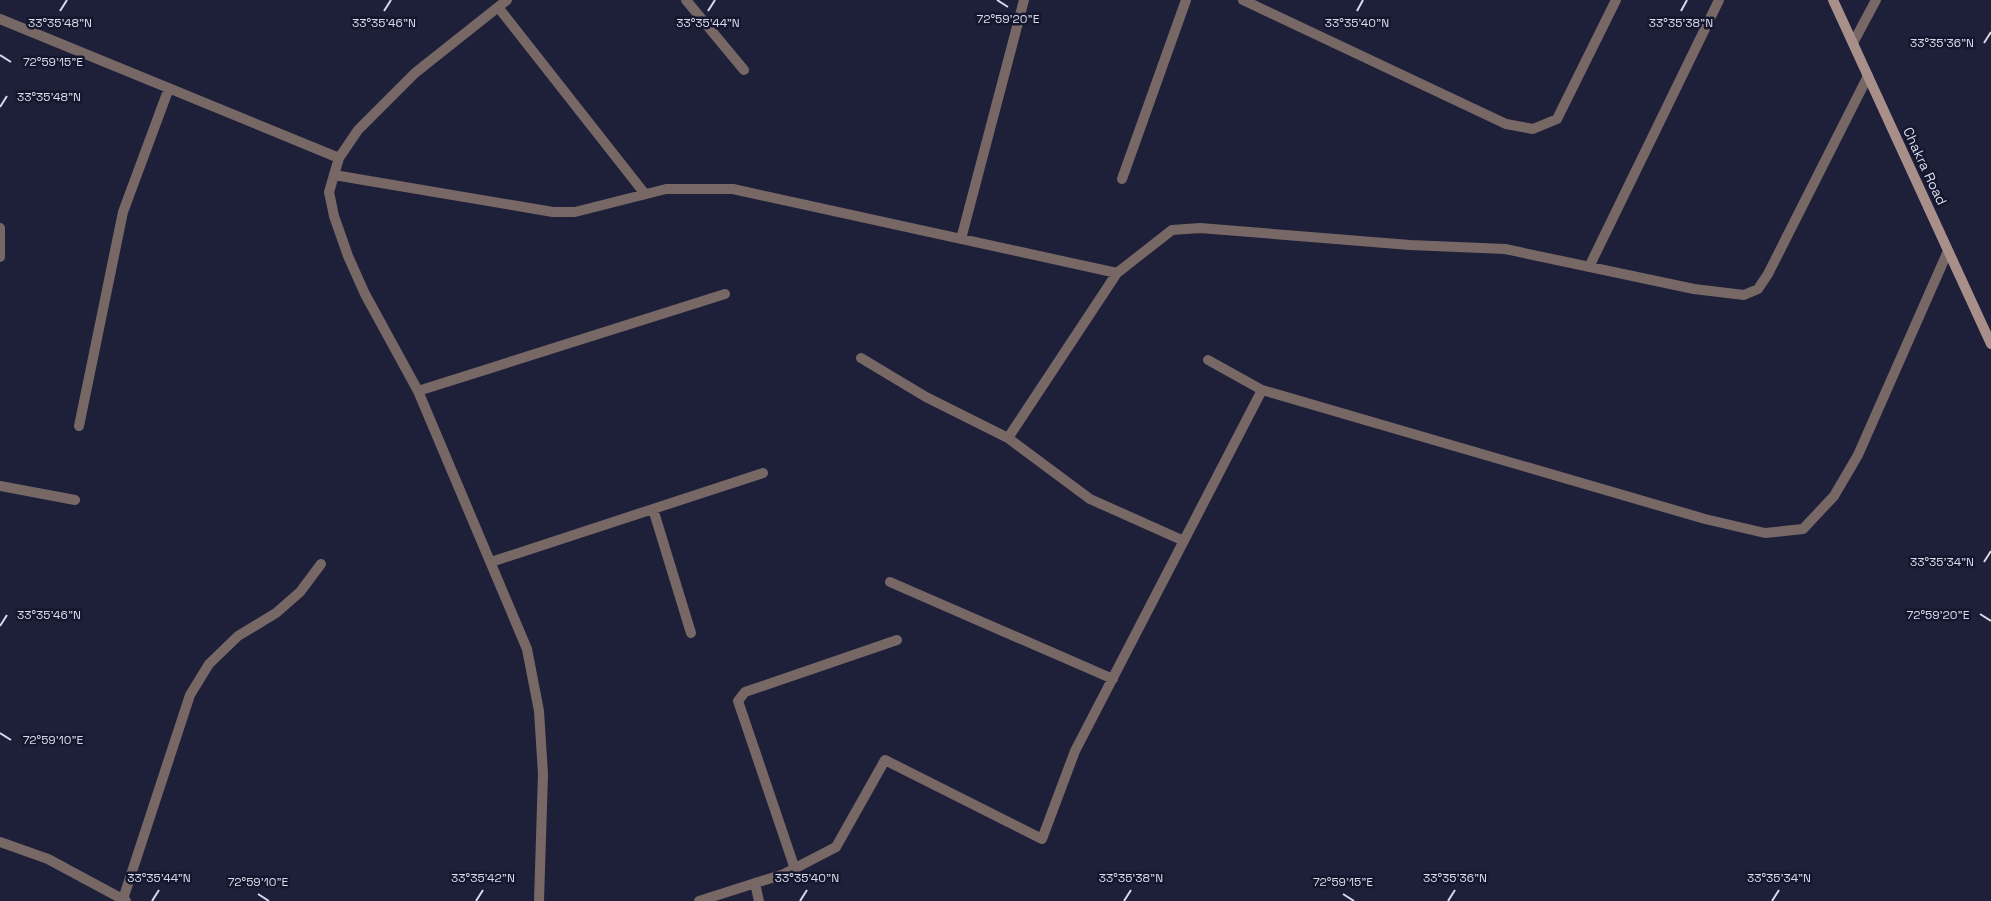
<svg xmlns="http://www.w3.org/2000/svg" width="1991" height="901" viewBox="0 0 1991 901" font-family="'Space Grotesk',sans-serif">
<rect width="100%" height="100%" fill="#1e203a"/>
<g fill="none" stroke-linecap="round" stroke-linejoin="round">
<!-- street -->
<path stroke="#786865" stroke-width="10" d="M507,0L415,73L358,130L339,158L329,192L334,216L348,256L365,294L418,391L527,649L539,711L543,774L539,901
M686,0L744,70
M1243,0L1506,124L1533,129L1557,119L1616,0
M498,7L645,194
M0,19L339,158
M1853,43L1876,0
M334,175L553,212H575L666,189H733L1117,273
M1122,179L1186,0
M0,228V257
M961,239L1024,0
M1589,267L1719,0
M861,358L926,397L1008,438L1090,499L1184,541
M1208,360L1262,390L1705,519L1765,533L1803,529L1834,496L1858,455L1948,251
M418,391L725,294
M79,426L123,212L169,88
M1008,438L1117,273L1172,230L1200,228L1410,245L1505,249L1694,289L1744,295L1758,289L1768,274L1868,76
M0,486L75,500
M653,509L691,633
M491,562L763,473
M890,582L1113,679
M0,842L48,859L126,901
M795,869L738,701L745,692L897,640
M755,883L759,901
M123,899L190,695L209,664L238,636L276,613L300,592L321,564
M699,901L784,874L836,847L885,760L1042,839L1075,751L1262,390"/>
<!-- secondary -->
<path stroke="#a98f8a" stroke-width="10" d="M1833,0L1991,344"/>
</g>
<!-- ticks -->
<path fill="none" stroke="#d8daeb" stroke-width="2" d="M997,0L1008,7M60,11L67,0M384,11L391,0M708,11L715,0M1357,11L1363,0M1681,11L1687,0M1984,43L1991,32M0,55L11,62M0,107L7,96M1984,562L1991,551M1980,614L1991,621M0,626L7,615M0,733L11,740M258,894L269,901M1343,894L1354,901M152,901L159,890M476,901L483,890M800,901L807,890M1124,901L1131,890M1448,901L1455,890M1772,901L1779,890"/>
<g text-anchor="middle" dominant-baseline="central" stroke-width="5" stroke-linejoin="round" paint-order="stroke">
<!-- street labels -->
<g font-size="14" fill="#d8daeb" stroke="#15172f">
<text transform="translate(1925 166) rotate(65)">Chakra Road</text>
</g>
</g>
<g font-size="12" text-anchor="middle" fill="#d8daeb" stroke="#15172f" stroke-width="5" stroke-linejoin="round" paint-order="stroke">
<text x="1008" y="23">72°59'20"E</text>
<text x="60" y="27">33°35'48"N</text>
<text x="384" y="27">33°35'46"N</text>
<text x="708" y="27">33°35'44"N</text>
<text x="1357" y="27">33°35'40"N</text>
<text x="1681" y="27">33°35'38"N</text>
<text x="1942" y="47">33°35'36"N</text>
<text x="53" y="66">72°59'15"E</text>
<text x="49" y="101">33°35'48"N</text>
<text x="1942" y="566">33°35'34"N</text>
<text x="1938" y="619">72°59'20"E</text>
<text x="49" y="619">33°35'46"N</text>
<text x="53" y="744">72°59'10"E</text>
<text x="159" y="882">33°35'44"N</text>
<text x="483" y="882">33°35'42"N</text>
<text x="807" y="882">33°35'40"N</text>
<text x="1131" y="882">33°35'38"N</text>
<text x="1455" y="882">33°35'36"N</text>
<text x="1779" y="882">33°35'34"N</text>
<text x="258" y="886">72°59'10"E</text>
<text x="1343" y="886">72°59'15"E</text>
</g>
</svg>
